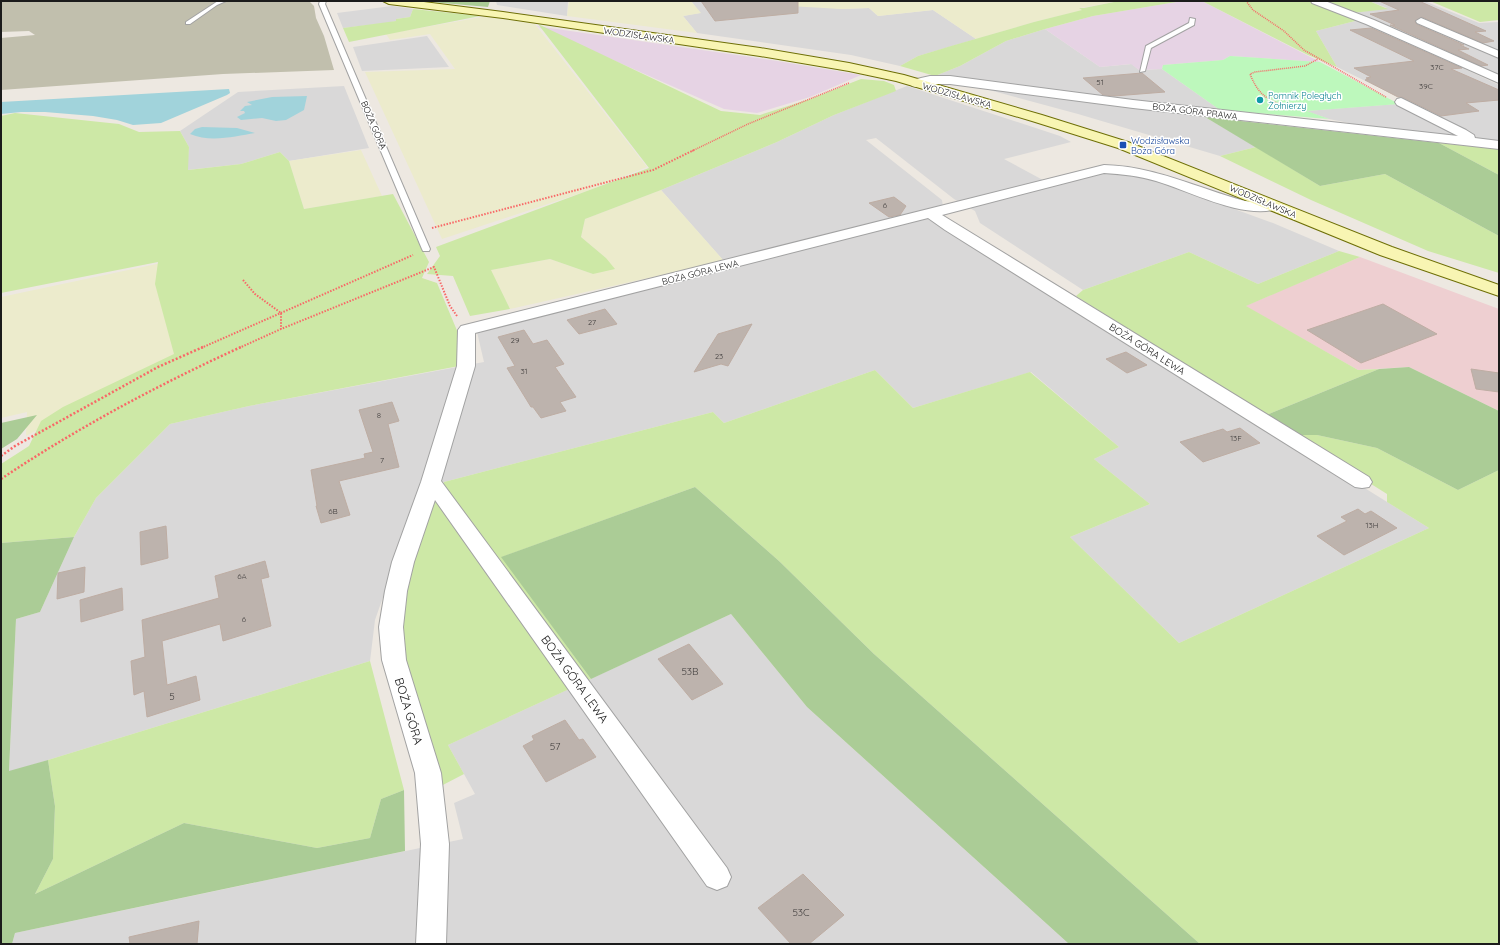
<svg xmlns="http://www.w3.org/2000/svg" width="1500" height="945" viewBox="0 0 1500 945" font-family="Quicksand,sans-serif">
<rect width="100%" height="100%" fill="#ede8e1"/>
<!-- residential -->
<path fill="#d9d8d8" d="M496,1H568L567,16L497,5Z
M691,1H784L841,9L869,8L878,16L933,10L976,39L918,56L900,66L851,55L697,33L683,16L700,13Z
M1369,1H1424L1479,23L1499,22V76L1352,13L1387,8Z
M392,6L413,9L410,17L396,19V21L387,23L343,28L337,13Z
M1359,20L1499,85V141L1359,125L1329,119L1306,111L1410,103L1337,67L1316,31Z
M1045,29L1100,67L1132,64L1139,70L1162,69L1220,110L935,76L960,66L1006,41Z
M427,36L449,67L362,71L353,47Z
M344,86L369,148L289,161L280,152L241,164L187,170L189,147L180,131L238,92Z
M907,86L1060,136L1071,142L1004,159L1054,186L1098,174L1118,172L1138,174L1273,223L1339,251L1258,284L1189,252L1083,290L980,223L975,211L954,199L876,138L866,140L942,200L946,228L1429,528L1179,643L1070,537L1150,504L1094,459L1119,447L1031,372L913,408L875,370L724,423L713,412L421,488L375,620L370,661L9,772L16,619L40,612L74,537L96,498L170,424L249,406L484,362L477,332L730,268L661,190L777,142L834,115Z
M983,87L1205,117L1256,147L1220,156L1078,114L982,88Z
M731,614L807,707L1069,944H12L15,933L463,839L454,803L475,794L448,745Z"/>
<!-- commercial -->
<path fill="#eecfd1" d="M1360,257L1499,309V411L1409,367L1358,370L1245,306Z"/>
<!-- industrial -->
<path fill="#e6d3e4" d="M1182,1H1202L1320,62L1230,56L1223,60L1163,65L1162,69L1139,70L1131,64L1100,67L1045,29L1093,16Z
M536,26L771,60L861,75L810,97L757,113L724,109Z"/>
<!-- construction -->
<path fill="#c1bfad" d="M1,1L310,2L314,6L316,18L324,36L334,70L223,74L1,90V38L35,35L29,31L1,32Z"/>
<!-- farmland -->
<path fill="#ecebcc" d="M569,1H691L701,13L683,16L697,33L567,16Z
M784,1H1119L1080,8L1083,10L1034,22L976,39L933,10L878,16L869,8L841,9L789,6Z
M488,16L534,23L647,167L587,191L442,239L365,72L455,69L430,34L390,40L386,34Z
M361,150L382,196L304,209L289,161Z
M661,190L724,261L510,309L490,270L550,259L593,274L606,258L581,237L585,219Z
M166,262L187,348L26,436L27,412L1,418V297Z"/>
<!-- grass -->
<path fill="#cde8a6" d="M1119,1H1182L1093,16L1045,29L1006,41L960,66L935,76L900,66L918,56L951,46L1034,22L1082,10L1079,8H1084Z
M1202,1H1311L1359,20L1316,31L1337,67L1308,55Z
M1319,1H1369L1388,9L1352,13Z
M1430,1H1499V20L1480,22Z
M413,9L480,16L349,42L343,28L396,21V19L410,17Z
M538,24L721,111L760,115L810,99L861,79L884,81L894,85L896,91L834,115L777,142L661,190L585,219L581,237L606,258L615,269L593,274L550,259L491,270L510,309L470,316L453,276L427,274L440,256L436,247L649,168Z
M15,113L119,124L139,132L180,131L189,147L188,170L241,164L280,152L289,161L304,209L393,194L429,262L422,278L437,283L461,340L459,366L249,406L170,424L96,498L74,537L1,543V464L29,446L41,421L63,407L174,354L155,284L158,262L1,293V116Z
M1439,143L1497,149L1499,150V175Z
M1256,147L1320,186L1385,174L1499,236V273L1428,251L1311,200L1220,156Z
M1339,251L1360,257L1246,306L1358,370L1379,369L1264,416L1076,296L1083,290L1189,252L1258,284Z
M875,370L913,408L1030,372L1119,447L1094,459L1150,504L1070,537L1179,643L1429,528L1387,502V494L1293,435H1317L1377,448L1458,490L1499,470V944H1200L874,654L779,561L695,487L502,557L591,679L448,745L464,774L439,787L399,635L402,591L431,499L437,496L444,482L713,412L724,423Z
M370,661L404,790L381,799L370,838L317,848L184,823L35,894L53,859L55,806L48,760Z"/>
<!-- forest -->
<path fill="#abcc96" d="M420,1H490L488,7Z
M1205,117L1439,143L1499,175V236L1385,174L1320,186Z
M1409,367L1499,411V470L1458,490L1377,448L1317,435H1293L1264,416L1379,369Z
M37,415L17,439L1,449V423Z
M695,487L779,561L874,654L1200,944H1069L807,707L731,614L591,679L501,557Z
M74,537L40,612L16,619L9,771L48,760L55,806L53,859L35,894L184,823L317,848L370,838L381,799L404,790L405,851L15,933L12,944H1V543Z"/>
<!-- park -->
<path fill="#bdf8bc" d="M1230,56L1320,62L1399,104L1307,111L1329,119L1220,110L1162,69L1163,65L1223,60Z"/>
<!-- water -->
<path fill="#a1d3db" d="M229,89L230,93L227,95L161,123L133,125L117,120L93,116L45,112H21L1,114V102Z
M307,96L304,110L286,120L276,121L262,118L241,120L237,117L245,113L244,111H240L245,106L252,105L247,102L272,97Z
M202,127L237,128L255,133C236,136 211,143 190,134L195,129Z"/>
<!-- building -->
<path fill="#bdb3ad" stroke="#beada3" d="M701,1H798V13L715,21Z
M1379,1H1419L1486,31L1475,32L1494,41L1483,43L1422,17L1415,21L1416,24L1464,45H1460L1469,49L1458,50L1488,65L1481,66L1390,25H1395L1370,14L1399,10Z
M1371,28L1462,68L1451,69L1499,90V100L1466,103L1479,111L1441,116L1402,97H1398L1365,80L1369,79L1366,78L1371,77L1354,68L1414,61L1350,30Z
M1142,73L1165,92L1114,96L1103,95L1083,78Z
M894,197L906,206L900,215L889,217L869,203Z
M1383,304L1437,334L1361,363L1307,330Z
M605,309L617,324L579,334L567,320Z
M752,324L728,366L721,364L694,372L718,334Z
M524,330L533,344L547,340L564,364L555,367L576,397L560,402L566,411L541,418L533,407H531L507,368L515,366L498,337Z
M1126,352L1147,365L1127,373L1106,359Z
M1471,369L1499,373V392L1476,389Z
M392,402L399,421L388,424L399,467L339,481L350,515L321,523L316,506H317L311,470L365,458L364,454L373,452L359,410Z
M1240,428L1260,443L1203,462L1180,442L1223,429L1227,432Z
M1358,509L1365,514L1371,511L1397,528L1344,555L1317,536L1347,521L1341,517Z
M166,526L168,558L141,565L140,532Z
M265,561L269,577L261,579L271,626L223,641L220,624L162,641L167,685L196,676L200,700L147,717L144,691L134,695L131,661L145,657L142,620L219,598L215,576Z
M85,567L84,592L57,599L58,573Z
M122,588L123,610L81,622L80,600Z
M689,644L723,684L692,700L658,659Z
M565,720L579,740L583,739L596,757L546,782L523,746L534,740L532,736Z
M803,874L844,915L809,944H791L758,908Z
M199,921L197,944H130L129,937Z"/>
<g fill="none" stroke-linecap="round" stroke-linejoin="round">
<!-- service casing -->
<g stroke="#a2a2a2" stroke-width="2">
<path id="service" d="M218,1H226L217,5L190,24H186V22Z
M320,1H326L325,4L430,249L429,251H423L422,249L319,4Z
M1190,18L1195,19L1194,25L1151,48L1145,71L1140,72L1146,46L1189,23Z"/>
</g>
<!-- minor casing -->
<g stroke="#a2a2a2" stroke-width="2">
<path id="minor" d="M1311,1H1325L1374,20L1499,75V83L1366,24L1312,3Z
M1421,18L1499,51V58L1417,23L1416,21Z
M930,76H950L1133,100L1458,136L1397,105L1395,102L1397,99L1401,98L1466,130L1474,135L1475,138L1499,141V149L1133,108L950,84H930L916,87L912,86L910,83L912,80Z
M1104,165C1154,166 1197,188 1245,201C1256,203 1268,200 1278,203L1280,206L1278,209C1240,219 1193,192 1156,181C1139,176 1122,174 1104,173L942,215L1369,477L1372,482L1369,487L1362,488L1355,487L945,230L928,218L475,333V366L441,481L727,868L731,877L727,886L717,890L707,886L435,500L414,562L407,591L403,627L406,660L441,773L449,844L446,944H416L421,844L415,773L382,660L379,627L385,591L392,562L421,482L457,366L458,330L461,326Z"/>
</g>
<!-- secondary casing -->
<g stroke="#6e6f06" stroke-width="2">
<path id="secondary" d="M383,1H416L503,12L760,48L849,63L904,75L1042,115L1128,142L1392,247L1499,285V296L1380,255L1118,148L1032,121L896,81L849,71L760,56L503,18L389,4Z"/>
</g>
<!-- path-far2 -->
<path stroke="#f86867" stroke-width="1.5" stroke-dasharray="1 1" stroke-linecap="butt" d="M1246,1L1253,10L1284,31L1304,50L1386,97
M1279,104C1263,98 1256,89 1250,74L1255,72L1305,66L1318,59
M692,151L748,124L849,83"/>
<!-- path-far1 -->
<path stroke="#f86867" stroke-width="2" stroke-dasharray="1.5 1.5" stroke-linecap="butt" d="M432,228L653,170L694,150
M243,280L255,294L281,313V329
M201,348L413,255
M239,348L281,329L434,267L450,306L457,316"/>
<!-- path -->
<path stroke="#f86867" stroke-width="2.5" stroke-dasharray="2 2" stroke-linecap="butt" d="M1,456L15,446L158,367L203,347
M1,479C77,428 158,385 241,347"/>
<!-- service -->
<use href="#service" fill="#fff" fill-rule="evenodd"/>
<!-- minor -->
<use href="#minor" fill="#fff" fill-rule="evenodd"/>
<!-- secondary -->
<use href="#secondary" fill="#f8f5b3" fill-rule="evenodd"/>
</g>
<!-- markers -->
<circle fill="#0f9aa8" stroke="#fff" stroke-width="1.5" cx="1260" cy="100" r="4"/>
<rect fill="#1a4fb4" stroke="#fff" stroke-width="1.5" x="1119" y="141" width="8" height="8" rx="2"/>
<g text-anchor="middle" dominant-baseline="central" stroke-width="3" stroke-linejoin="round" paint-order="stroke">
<!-- number labels -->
<g font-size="8" fill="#444140">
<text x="1437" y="67">37C</text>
<text x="1100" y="82">51</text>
<text x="1426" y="86">39C</text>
<text x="885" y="205">6</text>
<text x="592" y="322">27</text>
<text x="515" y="340">29</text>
<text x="719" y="356">23</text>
<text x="524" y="371">31</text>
<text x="379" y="415">8</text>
<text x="1236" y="438">13F</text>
<text x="382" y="460">7</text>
<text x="333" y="511">6B</text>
<text x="1372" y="525">13H</text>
<text x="242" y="576">6A</text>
<text x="244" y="619">6</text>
</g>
<!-- far-street labels -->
<g font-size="9" fill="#1b1b1b" stroke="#fff">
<text transform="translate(639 35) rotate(8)">WODZISŁAWSKA</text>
<text transform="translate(957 95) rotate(16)">WODZISŁAWSKA</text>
<text transform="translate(1195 111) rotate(7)">BOŻA GÓRA PRAWA</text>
<text transform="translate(374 125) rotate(67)">BOŻA GÓRA</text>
<text transform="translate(1263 201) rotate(23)">WODZISŁAWSKA</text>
<text transform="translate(700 272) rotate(-14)">BOŻA GÓRA LEWA</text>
</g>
<!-- far-culture labels -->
<g font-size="9" fill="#0d838f" stroke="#fff" text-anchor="start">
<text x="1268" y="95">Pomnik Poległych<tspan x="1268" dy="10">Żołnierzy</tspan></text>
</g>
<!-- far-transit labels -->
<g font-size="9" fill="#164399" stroke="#fff" text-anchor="start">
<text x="1131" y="140">Wodzisławska<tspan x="1131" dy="10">Boża Góra</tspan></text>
</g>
<!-- street labels -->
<g font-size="10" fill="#1b1b1b" stroke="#fff">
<text transform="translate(1147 349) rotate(32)">BOŻA GÓRA LEWA</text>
</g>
<!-- near-number labels -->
<g font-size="10" fill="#444140">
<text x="690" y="671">53B</text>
<text x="172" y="696">5</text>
<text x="555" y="746">57</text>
<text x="801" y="912">53C</text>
</g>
<!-- near-street labels -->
<g font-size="12" fill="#1b1b1b" stroke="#fff">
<text transform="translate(575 679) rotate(54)">BOŻA GÓRA LEWA</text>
<text transform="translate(409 711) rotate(73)">BOŻA GÓRA</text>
</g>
</g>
<!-- border -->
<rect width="1500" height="945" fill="none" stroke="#1b1b1b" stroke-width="4"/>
</svg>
